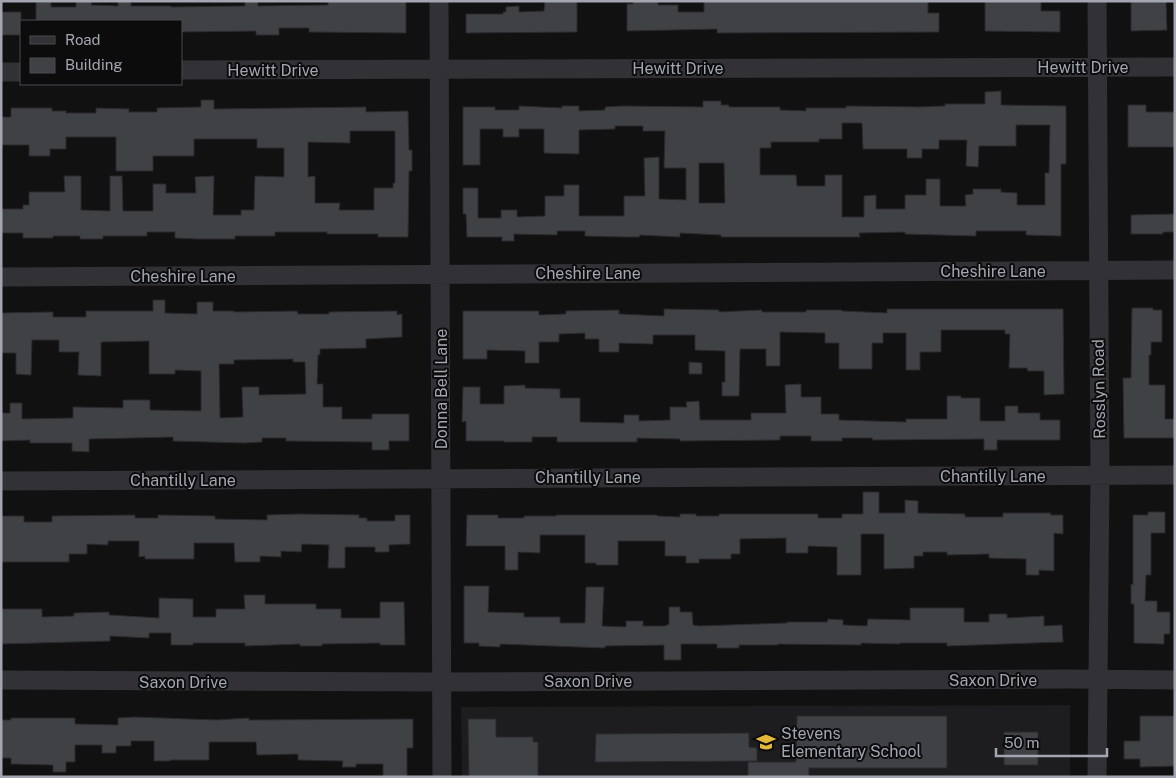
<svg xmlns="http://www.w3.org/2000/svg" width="1176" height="778" viewBox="0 0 1176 778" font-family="'Public Sans',sans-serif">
<rect width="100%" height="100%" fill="#111112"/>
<!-- built -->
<path fill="#1d1d1f" d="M1070,705V777H462L461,707Z"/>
<!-- building -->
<path fill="#404145" stroke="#2b2b2e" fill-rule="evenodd" d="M76,1H92L91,5L118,6V1H131V6H171V7L245,6V1H258V6L328,5V1H406V33L309,32V28H279V35H256V31L181,32V21H36V2H51V7H76Z
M545,1H577V32L466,33V14H503V12H506V7L519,6V12L544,11Z
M633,1H658V5H678V12H704V1H928V13H939V32L717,33V29L627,31V4H633Z
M985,1H1041V11H1060V32L985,31Z
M1131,1H1166L1167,30L1131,31Z
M1,12H21V35H1Z
M1001,91V105L1066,106V164H1061V236L1026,235V231H976V236L905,234V232L859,233L860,237H721V235L680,233V237L640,235L639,237H624L585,236V231H557V235L514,234V241H502V237H467L466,214H463V188H478V218H501V210H517V217L545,216V196H564V185H579V216H624V196H645L644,158L659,157V199L686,200V168H664L665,131H643V126H615V129L579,130V154L544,153V129H519V137H503V129H480V165H463V107H495V110H519V106L562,108V106H579V111L605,110V107L624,106L703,107V101H721V105H729V107H780V110L806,111V108H846V106L920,107L945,106V104H985V92ZM842,123H862L863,149H907V158H922V149H939V140H967L966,166L978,167L979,146H1016V125H1050L1049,173H1045V205H1017V193L1001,192V189H973V194L965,195L966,206H940V179H926V195H905V209H876V195L864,196V217H842V175H825V186H797L796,175H760V148H771V142H819V139H842ZM699,163H724L725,203H699Z
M201,100H214V109L366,107V112L408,111L409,150H412V171H409L408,237H378V234H327V232H275V236H235V239H198L175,238V232H147V236H103V239H80V236H53V238H23V233H1V209H23V205H29V192H65L64,176H81V210L110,211V176H122L123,211H153V184H166V193H196L195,177L214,176L213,215H241V210H254L255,176L284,177V148H257V139H194V156H153V171H116V137H66V149H50V156H29V145H1V117H11V108H52V111H66V113H96V108L129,109V112H157V108L201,107ZM350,131H395V183H393V188H374V210H339L340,203H315V176L308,177V142L350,143Z
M1128,105H1146V112H1175V147H1128Z
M1175,214V232H1163V234H1131V215Z
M153,300H165V313L197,314V302H213V311H234V312L297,311L298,314H329V312L397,311V315L402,314V337L366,339V348L320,349V355H318L317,384H323V407H342V419H372V414H409V441H389V450H372V442L286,441V438H262V442L244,443L173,441V437L89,439V452L72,451V443H30V440L1,441V413H10V403H22V419L73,418V407L123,408V400H150V410L201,411V371L175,370V374H149V341L101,342V376L78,375L79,352H59V340H32L31,375L16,374V353H1V313L53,312V317H86V311H153ZM293,359V362H305L306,394L259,395V387H242L243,417L220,418L219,364H234V360Z
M1132,308H1153V310H1162V342H1151V355H1149V385H1165V419H1175V438H1124L1123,378H1131Z
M664,309L719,310V312L762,310V312H806V310H842V311L887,313V309H1063L1064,394L1044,395V371H1028L1027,368H1009L1010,334H1005V330H941V352H920V370H906V333H883V343H872V369H839V343H825V333L780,332V366H766V349H740L739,396H722V382H725V351L695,350V335H653V344L619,343V352H599V339H585V333L559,334V342H539V363H525V351L487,350V359H463V311H539V315L566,314V311L619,310V314L664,316Z
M689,362L702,363V374H689Z
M801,384V397H821V414H839V420L906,422V419H947V396H961V398H980V421H1005V406H1018V413H1040V420H1060V440H997V450H984V439L873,440L872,438H842V441H811V436H780V440L680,441V439L637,438V442H557V437H532V442H504V441H466V421L462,422L463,387H480V404H504V386L525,385V388L560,389V398H580V422L624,423V415H639V421L670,420V407H687L686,402L699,401L700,420H751V413H786L785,385Z
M863,492H879V513H905V500L918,501V513L965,514V517H1003V513H1051L1050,515H1063V534L1054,533V571L1039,570V575H1026V559L989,558V554L947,555V552H923V556H914V568L884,569V534H861V575H837V547L808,546V553H786V538L740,539V554H731V559H699V563H686V556H665V541H618V565H596V563H585V535H540V553L518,552V570H505V546H466L467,515H498V518H524V516H556V515H657V516L680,517V514H696V516H719V514H818V518H842V514H863Z
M1148,512H1165V533H1151V575H1146L1145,601H1157V612H1170V634H1164V644L1134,643V604H1131V584L1133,585V515H1148Z
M299,514L359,515V518H367V521H395V515H410V544L389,545V552H375V547H345V568H328L329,545L302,544L301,552L281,551V557L260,556V562H235L234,543H194V559H145V556L139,557V541H108V545L87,544V554H69V562H1V516H24V522H52V516L135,515V518H158V515L215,516V519L267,520V515Z
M464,586H489L488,612L524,613V617H560V623H585L586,587H604L602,626L626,627V621H643V626H665L669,624V607H680V612H692L693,625L699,626L787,623V622H827L828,619L843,620V625L867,626L868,619L910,620V608H964V622H989V614H1007V618L1044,616V626L1062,625L1063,642L947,646V643H900V644L861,643V645L778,644V645H739V648H717V644H681V660H664V645L605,646V648L500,644V647L479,646V643H464Z
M244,595H265V604H316V609H341V618H380V602H404L405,645H380V643L322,644V646H300V644L245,646V643H193V645H171V633H149V638L110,636V641L1,644V609H42V617L74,616V613L109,612V615L159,618V598L193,599V617H216V609H245Z
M797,716H947V768H809V777H748V762H796Z
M1140,716H1175V766L1140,767V759H1124V741H1140Z
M134,717L216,720L249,718V720L413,719V748H407V777H383V764H356V767H342L343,761L298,760V754L257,755L256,742H209V760H170V761H154V741H131V746H116V753H102V745H75V762H66V772H53V765L11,764V758H1V720H11V718H75V724L118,725V718Z
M468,719H496V737H533V742H538V777H469Z
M1004,732H1038V765H1004Z
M749,733V747L757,748V761L595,762L596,734Z"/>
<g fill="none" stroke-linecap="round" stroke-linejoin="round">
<!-- minor -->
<path stroke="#323236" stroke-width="19" d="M439,1L442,777
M181,70L1175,67
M1,72H21
M1,277L1175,270
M1,481L1175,475
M1,680L441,682L1069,679L1175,680
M1097,777L1100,476L1097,1"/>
</g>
<!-- icons -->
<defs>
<g id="school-bare" transform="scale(1.5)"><path d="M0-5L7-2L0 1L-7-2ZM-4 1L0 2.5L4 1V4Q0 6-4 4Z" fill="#e1b83a" stroke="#0c0c0d" stroke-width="2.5" paint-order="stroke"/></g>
</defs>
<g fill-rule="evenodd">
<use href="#school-bare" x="766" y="742"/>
</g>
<g text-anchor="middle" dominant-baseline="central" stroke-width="4" stroke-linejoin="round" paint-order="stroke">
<!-- street labels -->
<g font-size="16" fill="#a3a6b1" stroke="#0c0c0d">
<text x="1083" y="67">Hewitt Drive</text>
<text x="678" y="68">Hewitt Drive</text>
<text x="273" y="70">Hewitt Drive</text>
<text x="993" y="271">Cheshire Lane</text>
<text x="588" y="273">Cheshire Lane</text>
<text x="183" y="276">Cheshire Lane</text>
<text transform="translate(441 389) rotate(-90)">Donna Bell Lane</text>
<text transform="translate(1099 389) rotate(-91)">Rosslyn Road</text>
<text x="993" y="476">Chantilly Lane</text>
<text x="588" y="477">Chantilly Lane</text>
<text x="183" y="480">Chantilly Lane</text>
<text x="993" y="680">Saxon Drive</text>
<text x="588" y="681">Saxon Drive</text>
<text x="183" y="682">Saxon Drive</text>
</g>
<!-- poi labels -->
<g font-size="16" fill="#a3a6b1" stroke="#0c0c0d" text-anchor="start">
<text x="781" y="733">Stevens<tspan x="781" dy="18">Elementary School</tspan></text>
</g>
</g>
<!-- border -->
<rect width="1176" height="778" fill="none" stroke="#a3a6b1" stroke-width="5"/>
<!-- legend -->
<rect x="20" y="20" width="162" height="65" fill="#0c0c0d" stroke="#484a4f"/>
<rect x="30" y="36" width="25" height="8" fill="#323236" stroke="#484a4f"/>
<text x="65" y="45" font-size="15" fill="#a3a6b1">Road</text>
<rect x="30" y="58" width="25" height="15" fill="#404145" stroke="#484a4f"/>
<text x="65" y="70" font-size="15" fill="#a3a6b1">Building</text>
<!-- scale -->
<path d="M996 748v8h111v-8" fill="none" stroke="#a3a6b1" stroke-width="2.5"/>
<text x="1004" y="748" font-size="15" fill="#a3a6b1" stroke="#0c0c0d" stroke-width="4" paint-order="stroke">50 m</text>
</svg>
